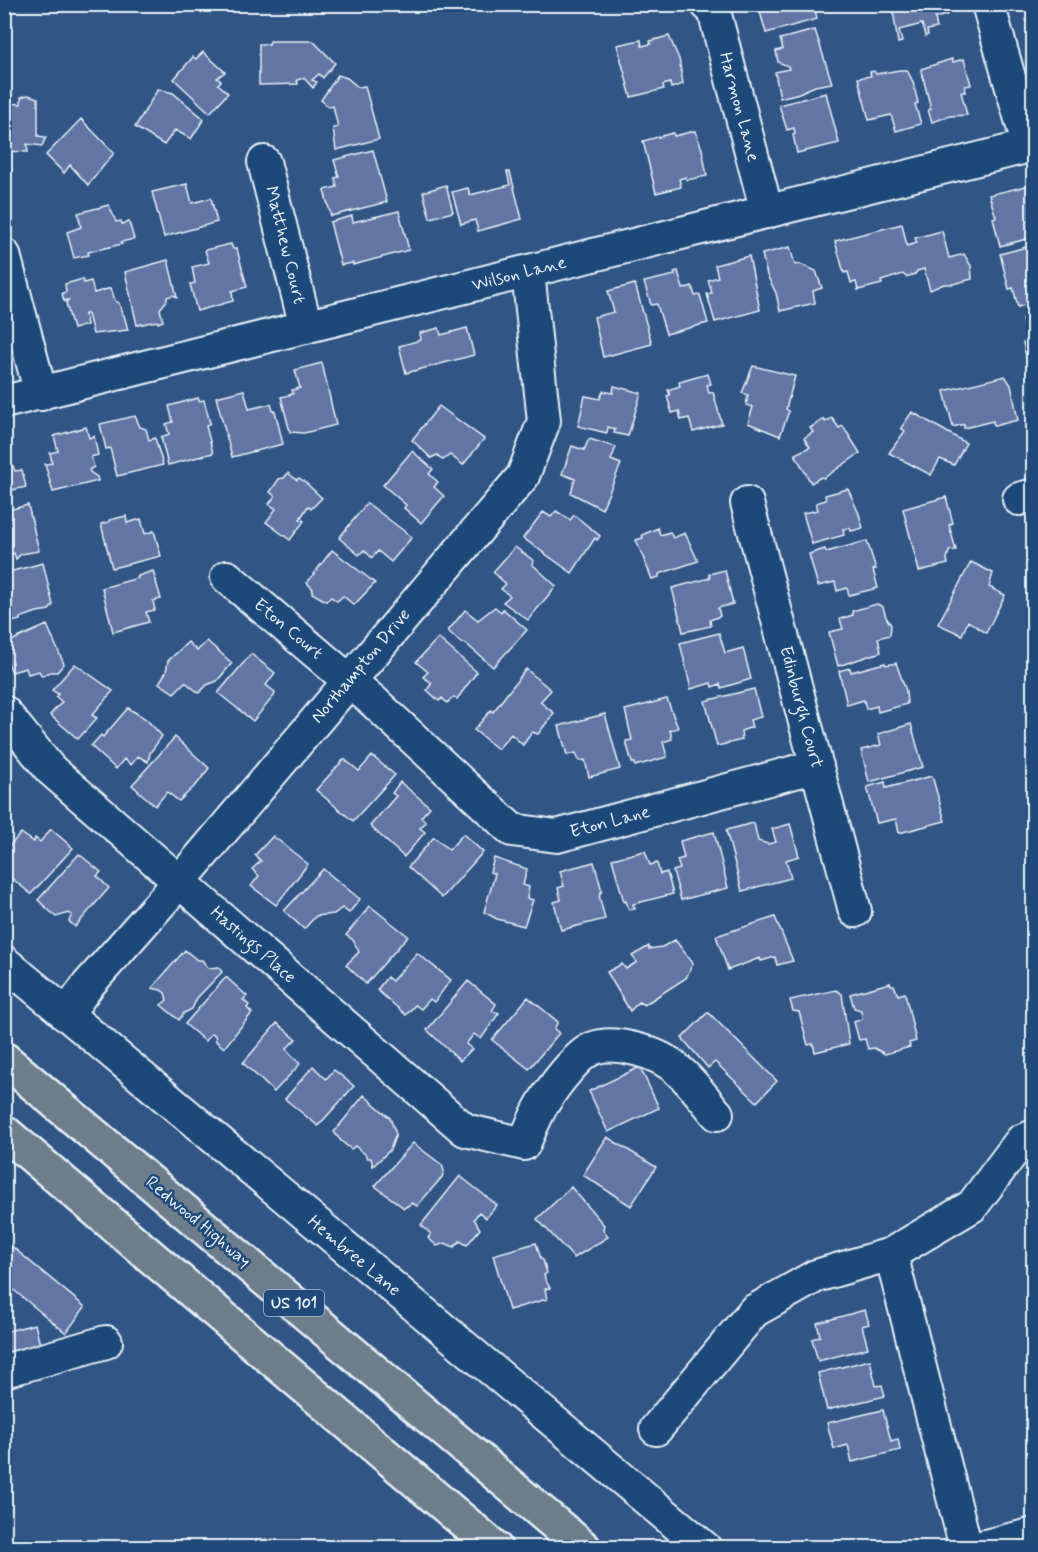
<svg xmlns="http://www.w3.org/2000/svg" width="1038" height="1552" viewBox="0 0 1038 1552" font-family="Mynerve,sans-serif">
<rect width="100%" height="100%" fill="#315585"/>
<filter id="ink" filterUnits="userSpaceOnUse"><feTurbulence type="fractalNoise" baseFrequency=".0167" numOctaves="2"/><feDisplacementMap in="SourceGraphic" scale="12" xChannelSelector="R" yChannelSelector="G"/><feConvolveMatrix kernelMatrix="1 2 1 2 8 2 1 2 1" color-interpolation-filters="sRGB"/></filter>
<g filter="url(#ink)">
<!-- building -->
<path fill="#6275a4" stroke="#e8f1f8" stroke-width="1.5" d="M775,4H814L817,19L766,33L759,8Z
M892,4H947V15L935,18L937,28L927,30L928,35L925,36L922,24L899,30L902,42L898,43Z
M815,30L832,83L815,86L799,93L780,98L775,72L789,69L788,66L778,62L776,51L783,49L780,39Z
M669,36L679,59L683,84L671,88L670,83L663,85L664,89L631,97L617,45L641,40L642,46L651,44L650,41Z
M270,41H313L335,63L323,78L319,74L312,80L317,82L313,88L304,78L297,80L298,84L259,85V44H269Z
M203,52L225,72L217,78L221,81L218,84L228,93L210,113L174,79L193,57L196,59Z
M952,59L953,62L964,59L971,85L965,86L966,92H961L967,115L950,116L932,122L928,110L931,109L921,69Z
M900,70H907L913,82L918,103L915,104L921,124L896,131L891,115L869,120L858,78L871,76L870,72L874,71L876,74Z
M338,75L347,78L358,87L365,86L379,139L336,150L333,128L338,127L333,106L329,107L321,100Z
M158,89L173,93L204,119L191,139L175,130L164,145L135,127Z
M826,93L839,143L797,153L793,135L795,134L794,128L787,130L779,105Z
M28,95L38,98V136L46,137L42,146L27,144L28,152L4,151V103L21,104V97Z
M81,119L114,153L88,185L70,165L64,173L46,155Z
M695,131L702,149L707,176L687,180L686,177L679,179L681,187L656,193L643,141L673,133L674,136Z
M373,150L387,202L331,216L324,190L337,187L335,178L339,177L334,160Z
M507,172H510L522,219L478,231L475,220L461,224L452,192L468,188L470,195L510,185Z
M187,184L192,203L211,198L217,222L164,237L152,192Z
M1034,184V237L1000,246L993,218L996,217L989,195Z
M446,185L453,212L430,218L423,192Z
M109,205L116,222L121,221L122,224L129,222L134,239L121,242L122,244L88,252L89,255L74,258L67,232L81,227L78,213Z
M399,211L409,250L353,265V263L341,265L330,222L352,216L353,222Z
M902,224L907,246L917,243L915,238L942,231L949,258L964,254L971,266L972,279L953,284H944L930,290L924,269L917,271L915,274L906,277L903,274L881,281L882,284L858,290L856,282L851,283L848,272L844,273L835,241Z
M231,244L233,249H237L247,287L232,291L233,301L197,311L190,284L195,283L192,267L209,263L205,250Z
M1034,245V302L1018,307L1013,288L1009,289L1000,254Z
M790,247L795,265L800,264L816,271L822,288L813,291L815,303L780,311L776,293L767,275L762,254Z
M749,256L760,310L715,322L707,294L712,293L708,280L718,277L715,265Z
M168,260L177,297L173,295L167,297V300L160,309L163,321L158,323L157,321L137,325L125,272Z
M678,271L683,289L692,286L695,296L700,295L708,323L666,334L657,304L651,305L644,282L675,275L674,272Z
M83,279L84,283L91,281L94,293L111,288L115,301L119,303L122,314L124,315L128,330L93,334L88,314H85L87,325L73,329L66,303L68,300L64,301L62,293L66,292L65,284Z
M635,284L652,344L603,357L594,317L614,312L608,291Z
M1034,316V376H1031L1023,343L1028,342L1022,319Z
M439,328L441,335L467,328L474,355L406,373L399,346L421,340L420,333Z
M322,363L336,425L304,433L290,432L281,397L293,394L292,390L300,388L295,370Z
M753,366L795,376L786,409L789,411L780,436L748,423L753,407L746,405L748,395L742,393Z
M708,374L711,384L707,385L709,393L713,392L722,424L693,432L689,418L681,420L679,411L672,413L667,396L670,395L668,390L680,386L679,382Z
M1005,376L1011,385L1018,420L994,426L993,421L964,428V424L953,427L944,391Z
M614,386L641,393L628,436L614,433L615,429L608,427L607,433L578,426L585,396L600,399L603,391L613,393Z
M244,390L249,409L271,404L273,411H275L283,444L232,457L216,397Z
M198,398L199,401L204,400L210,423L206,426L213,453L168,465L161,437L169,434L166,424L173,422L169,406Z
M439,406L484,439L463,465L450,455L443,460L437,455L431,458L412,440Z
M912,412L966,443L954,465L940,459L931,475L889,453L905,431L901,428Z
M135,416L140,427L146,429L149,440L155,438L163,465L117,476L110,448L106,449L100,424Z
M832,418L839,428L843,426L860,453L824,478L821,477L811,483L795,454L810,447L804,438L813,432L810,428L824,419L825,422Z
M86,427L89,438L94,436L98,455L91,457L94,467L89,470L90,472L97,477L98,481L53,492L45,464L52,463L50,453L58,451L54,436Z
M589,439L616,447L611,460L621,464L602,509L571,493L575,479L562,474L572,446L584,450Z
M4,448L9,464L13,466L15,471L22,470L26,487L4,492Z
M412,451L433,469L429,474L438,482L434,487L444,496L421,523L404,508L406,505L383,485Z
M288,473L297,480L299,478L305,482L322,498L311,509L308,506L300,519L304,521L290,540L266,522L276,509L269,504L275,496L270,492L279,479L284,478Z
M848,489L859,514L863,528L851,531L850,528L843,529L844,535L812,544L803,513L818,510L816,503L826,500L825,495Z
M946,497L953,523L949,525L956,550L949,551L947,559L948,564L919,571L903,509Z
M367,503L412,537L391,562L378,551L372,558L364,550L359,555L339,538Z
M28,505L39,551L21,554L16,559L14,553L8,554L10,559L4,560V511Z
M556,511L570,520L574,515L600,536L597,540L595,538L572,573L523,538L543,512L551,517Z
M126,516L127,523L141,519L145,534L154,531L161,556L112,568L101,524L109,522V520Z
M658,528L660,535L670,532L673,538L685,533L698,561L659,574V577L652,579L636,540L643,538L642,535Z
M867,541L876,569L873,570L878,588L849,595L847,588L837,591L835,582L818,586L809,554L825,549L826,552Z
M515,547L534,561L532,564L556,586L528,620L503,602L510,596L501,589L506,584L493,572Z
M332,550L375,583L354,605L343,596L337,601L331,597L326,601L312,593L313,589L307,583Z
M971,562L993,573L989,587L1005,595L986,633L968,621L962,635L938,624Z
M43,563L53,605L49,610L37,612L20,618V620L4,624L5,590L8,587L5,573Z
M1026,566L1034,567V615L1025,613L1030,581Z
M725,570L733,604L718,608L720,616L710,620L711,626L683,632L672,588L710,578L709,574Z
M153,571L161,599L153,601L155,610L146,612L149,622L113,632L102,588L138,578V576Z
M877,604L883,607L886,617L891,625L890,635L878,638L881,652L838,666L829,632L843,629L840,619L853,615L852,611Z
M495,607L501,612L503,609L527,630L493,667L465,643H461L448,631L465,610L478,620Z
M47,625L64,664L57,672H50L42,676L39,671L28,674L26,668L12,672L4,654V644Z
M719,633L725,653L743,648L751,679L721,688L720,684L712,687L711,683L691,689L680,643Z
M438,638L477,672L457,699L454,697L447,703L442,698L439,701L427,690L432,683L423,677L428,672L416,662Z
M207,641L232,663L217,681L207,685L199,693L185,682L174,693L159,683L166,672L168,661L188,642L197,651Z
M251,654L275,673L266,685L275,692L274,696L253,721L218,693Z
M885,663L886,665L896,663L906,691L907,704L878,712L877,706L866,709L864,700L847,705L839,671L850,668L851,672Z
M75,664L113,691L92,715L97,718L78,739L50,715L62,702L56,697L58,694L52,690Z
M526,669L551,690L540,702L554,713L538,734L532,732L523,745L511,734L498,749L474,730L491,710L493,712Z
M754,689L761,717L750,720L752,727L741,731L742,740L717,746L705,701Z
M667,699L678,728L670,730L672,739L663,742L667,757L635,766V763H632L626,741L632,740L625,710Z
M128,708L146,719L162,736L150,753L148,762L138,756L131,765L124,759L116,769L91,746L101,735L103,737Z
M605,714L620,769L589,777L585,760L579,761L576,753L567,755L559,726Z
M911,724L923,767L869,782L861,750L881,745L878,734Z
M175,737L209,768L198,783L179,801L167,792L155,806L132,785Z
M372,756L395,775L353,821L316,790L344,759L359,771Z
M932,776L945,821L899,833L896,819L877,823L867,787L885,782L886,788Z
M400,782L430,807L421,817L426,822L420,828L425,832L404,857L370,826L396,796L392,793Z
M754,823L758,841L768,844L776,842L772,829L790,824L799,856L786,860L791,878L742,891L726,830Z
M51,829L73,848L31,894L4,872V852L21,833L34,842L35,838L40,842Z
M714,832L728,888L681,900L673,871L680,869L677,860L684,858L680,841Z
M463,834L483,852L442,898L408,867L434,837L449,850Z
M273,836L308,864L276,905L251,886L259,876L252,869L261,861L255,855Z
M645,851L650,865L657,863L660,874L667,872L673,894L633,904L635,909L629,910L626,901L624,902L612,859Z
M79,854L101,872L97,876L109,888L75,927L69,921L72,915L69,913L56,917L38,900Z
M494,858L527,869L523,885L529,887L527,898L533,900L524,926L497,919L484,912L495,874L490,872Z
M594,862L602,891L599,895L605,919L561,930L554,902L561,900L558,888L564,886L560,871Z
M323,869L360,899L349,913L342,908L334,914L316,916L304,929L284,911Z
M370,906L408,936L366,984L346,965L359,952L353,940L346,935Z
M775,917L793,961L777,965L775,957L761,961L760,958L728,970L716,936Z
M675,940L693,963L686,978L644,1005L639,1002L630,1011L607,972L622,964L626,969L637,962L632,956L649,946V949L662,947Z
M185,950L197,960H202L208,968L219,967L222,972L197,998L192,1009L184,1013L179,1020L161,1005L167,1000L165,993L161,990L152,988Z
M417,953L451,980L434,1002L430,999L421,1009L415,1005L406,1015L377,990L387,977L392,981Z
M226,977L247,996L243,1000L249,1005L247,1008L252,1013L224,1048L216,1041L215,1035L211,1034L205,1041L185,1024Z
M468,981L496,1004L492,1011L499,1013L481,1039L474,1034L466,1044L472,1049L460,1061L427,1030Z
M890,983L891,985H894L898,995L905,993L916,1041L909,1043L910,1047L885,1054L874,1048L868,1049L865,1039L859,1040L854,1022L862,1019L861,1010L854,1008L850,994Z
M836,990L842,994L849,1044L815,1052L813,1044L808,1045L799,1012L793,1011L790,1000Z
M528,997L558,1022L554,1029L559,1033L529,1069L492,1040Z
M708,1012L777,1081L757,1102L715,1062L708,1068L682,1038Z
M277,1023L296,1039L286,1049L300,1064L274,1092L243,1063Z
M313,1066L326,1079L334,1070L354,1086L318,1126L285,1099Z
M640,1067L659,1108L608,1132L589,1091Z
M364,1095L390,1118L396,1134L390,1150L373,1166L371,1158H367L365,1154L355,1146L351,1149L341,1141L334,1132Z
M607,1137L656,1167L631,1206L583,1175Z
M413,1143L442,1165L444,1171L442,1177L417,1206L412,1203L404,1208L375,1186Z
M460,1176L497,1205L486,1218L479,1212L474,1219L480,1229L467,1245L460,1241L454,1247L445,1243L437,1246L428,1238L431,1234L421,1225Z
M571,1187L604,1225L603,1229L608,1237L574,1258L537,1219Z
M4,1240L85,1307L66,1333L4,1282Z
M536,1243L541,1259L543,1260L547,1273L544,1275L545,1279L550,1288L545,1289L547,1299L509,1310L493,1255Z
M865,1310L869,1324L862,1326L868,1348L818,1361L812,1339L820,1336L817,1323Z
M35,1324L40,1345L4,1354V1332Z
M870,1360L876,1386L882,1385L885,1396L827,1410L818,1373Z
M883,1410L891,1441L898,1439L900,1450L852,1462L848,1445L834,1449L827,1423Z"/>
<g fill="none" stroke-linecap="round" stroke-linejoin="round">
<!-- minor casing -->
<g stroke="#e8f1f8" stroke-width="36">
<path id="minor" d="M707,4L714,11L767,212
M988,4L1029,147
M264,162L306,327
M4,255L41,394
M4,402L1034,145
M1019,499L1034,495
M747,503L855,911
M227,577L373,701L512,830L557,836L817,766
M4,712L50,769L465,1130L524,1144C530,1130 536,1114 544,1102C553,1087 578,1053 594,1048C607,1043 622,1046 635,1049C651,1053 668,1060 680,1072C694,1084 705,1100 717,1114
M4,962L705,1548
M66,1015L88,985L180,881L523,476L544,421L528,272
M891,1254L966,1548
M4,1371L106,1342
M656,1429L754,1311L816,1276L891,1254L972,1206L1021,1141L1034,1136
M977,1548L1034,1534"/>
</g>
<!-- highway casing -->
<g stroke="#e8f1f8" stroke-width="38">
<path id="highway" d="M4,1059L584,1548
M4,1132L495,1548"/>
</g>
<!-- minor -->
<use href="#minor" stroke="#1f4a7a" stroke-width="32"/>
<!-- highway -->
<use href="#highway" stroke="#6d7d8c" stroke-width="33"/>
</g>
</g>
<g text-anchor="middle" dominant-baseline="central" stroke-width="5" stroke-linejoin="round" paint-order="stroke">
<!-- shield labels -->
<rect fill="#1f4a7a" stroke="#acbfd2" stroke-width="1.5" x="264" y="1290" width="60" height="26" rx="4.5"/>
<g font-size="16" font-weight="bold" fill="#e8f1f8">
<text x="294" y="1303">US 101</text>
</g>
<!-- street labels -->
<g font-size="18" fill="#e8f1f8" stroke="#1f4a7a">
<text transform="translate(739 107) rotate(75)">Harmon Lane</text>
<text transform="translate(285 245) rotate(76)">Matthew Court</text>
<text transform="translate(519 274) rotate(-14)">Wilson Lane</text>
<text transform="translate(288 629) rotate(40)">Eton Court</text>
<text transform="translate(361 666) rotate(-50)">Northampton Drive</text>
<text transform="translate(801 707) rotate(75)">Edinburgh Court</text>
<text transform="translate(610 822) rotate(-15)">Eton Lane</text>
<text transform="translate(253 945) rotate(41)">Hastings Place</text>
<text transform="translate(198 1222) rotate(40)">Redwood Highway</text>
<text transform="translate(354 1256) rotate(40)">Hembree Lane</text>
</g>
</g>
<!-- margin -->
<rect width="1038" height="1552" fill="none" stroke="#1f4a7a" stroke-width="24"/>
<rect x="12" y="12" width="1014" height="1528" fill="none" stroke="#e8f1f8" stroke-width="2" filter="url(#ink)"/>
</svg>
